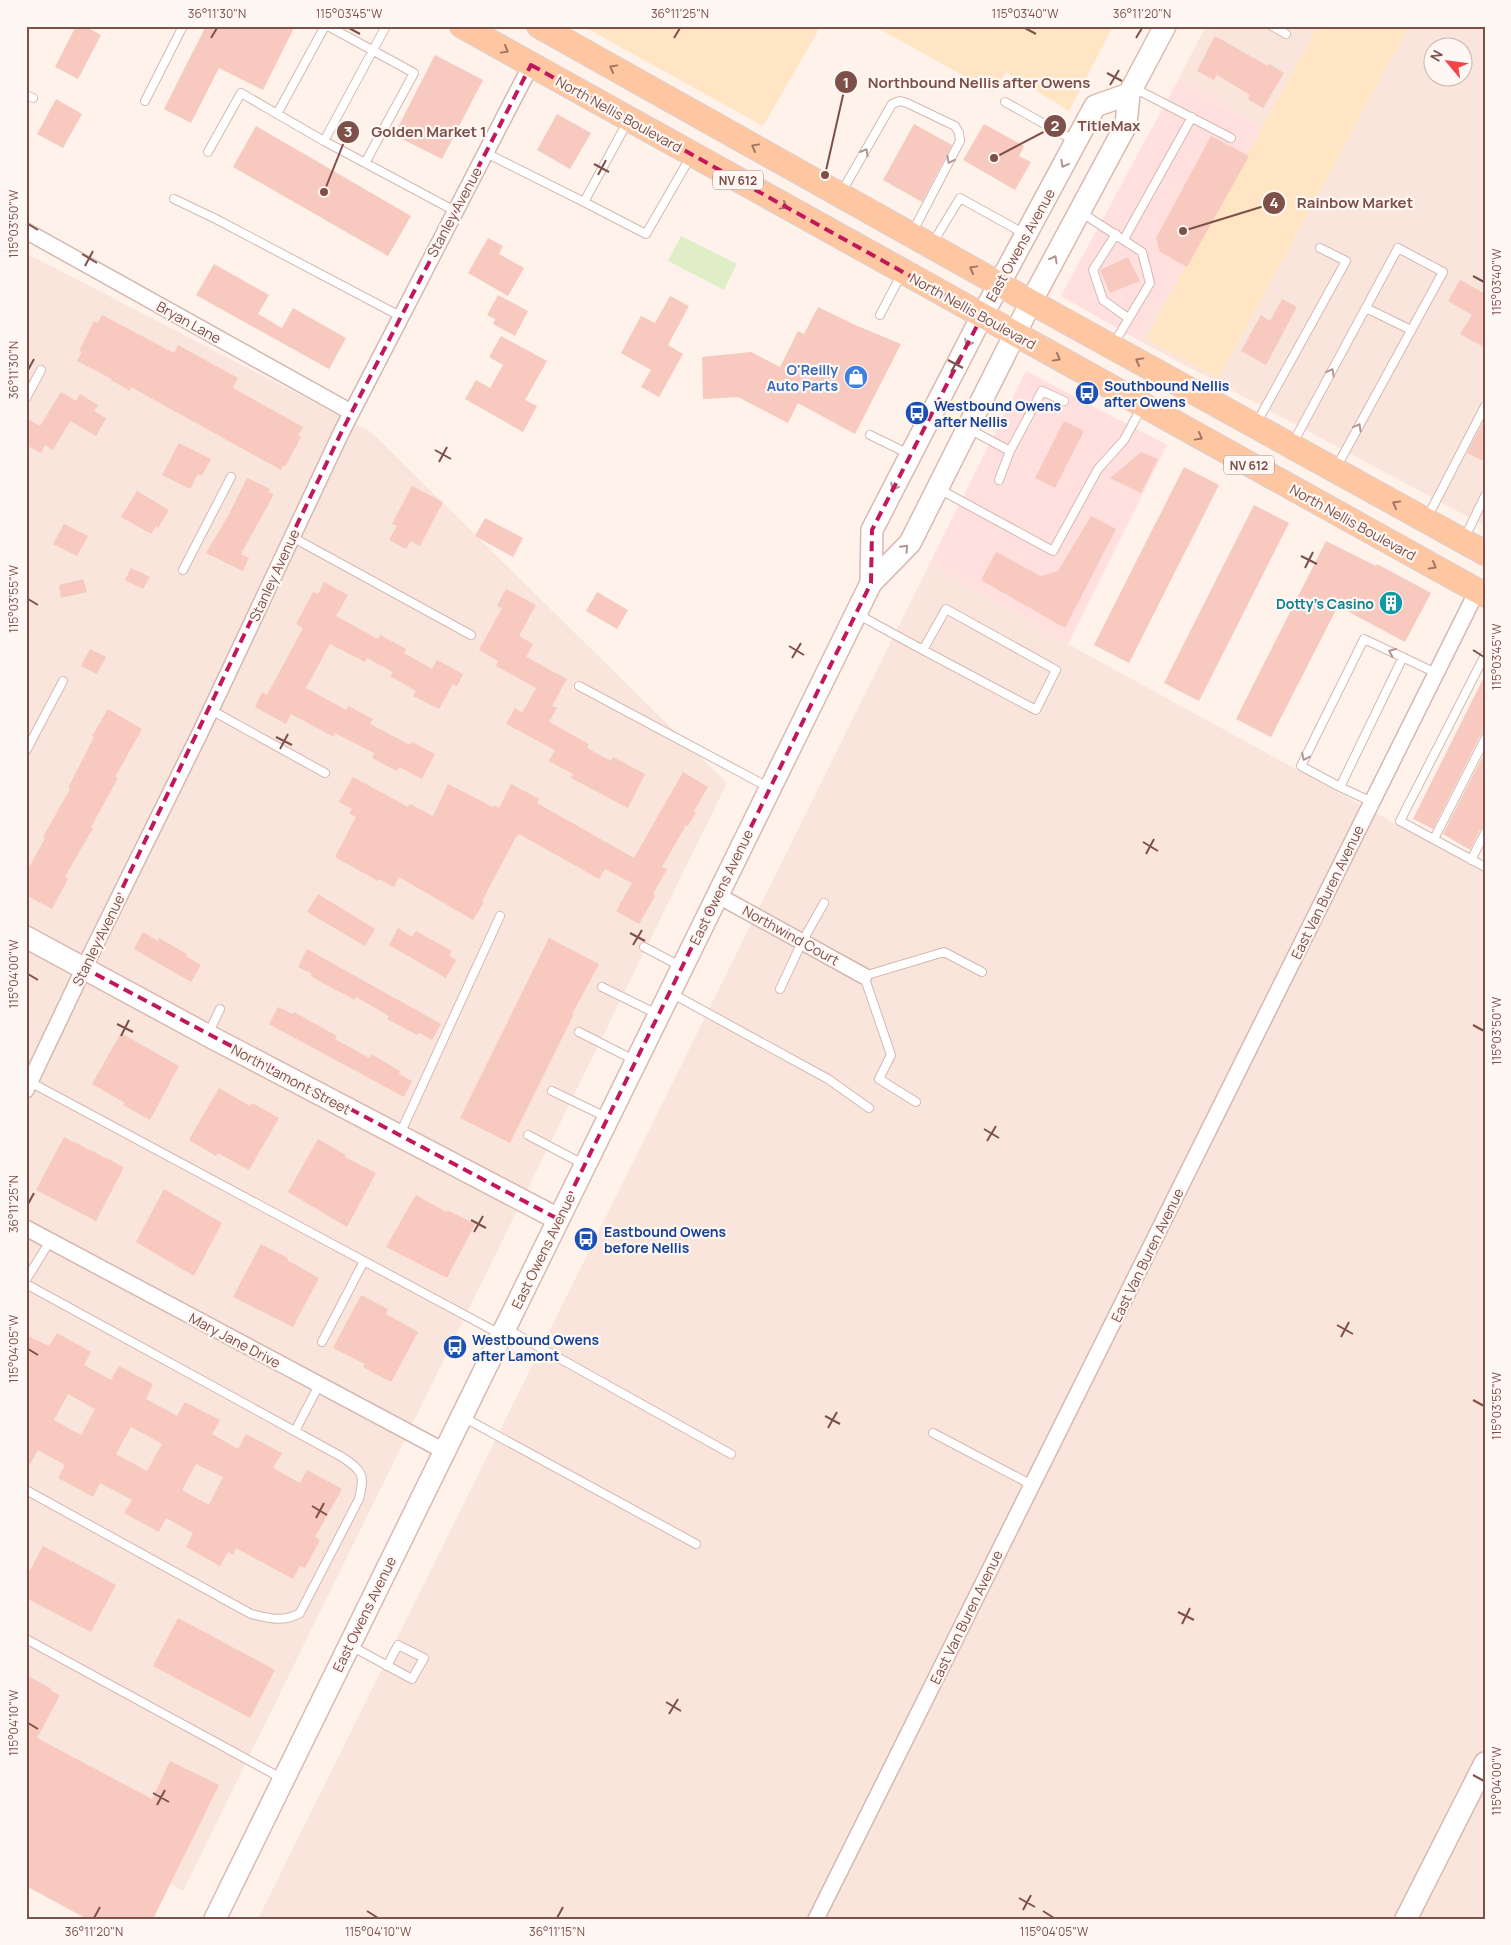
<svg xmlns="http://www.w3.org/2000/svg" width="1511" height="1945" viewBox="0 0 1511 1945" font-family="Manrope,sans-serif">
<rect width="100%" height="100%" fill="#fef2ea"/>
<!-- residential -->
<path fill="#f9e5db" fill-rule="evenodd" d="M1206,26H1485V526L1140,341L1264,126L1178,80ZM1434,48H1464V78H1434Z
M26,253L371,432L727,783L183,1891L26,1806Z
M930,563L1068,644L1485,873V1919H258Z"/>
<!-- commercial -->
<path fill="#ffe0de" d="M1178,80L1264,126L1140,341L1061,296Z
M1026,371L1167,445L1068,644L930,563Z"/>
<!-- green -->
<path fill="#dfeec6" d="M681,236L737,264L724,290L668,261Z"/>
<!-- sand -->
<path fill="#ffe5c4" d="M587,26H821L763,126L588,29Z
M874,26H1113L1069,111L1006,72L993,92Z
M1318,26H1409L1218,379L1146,338Z"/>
<!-- building -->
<path fill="#f7c9bf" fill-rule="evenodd" d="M76,26H84L101,35L78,79L55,67Z
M206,26H295L263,90L219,68L191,123L164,109Z
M1215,36L1268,66L1269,64L1284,73L1263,108L1248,99L1250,95L1217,75L1214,80L1197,71Z
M435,55L483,80L442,159L394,135Z
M56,99L82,114L63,148L37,134Z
M557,114L591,133L570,169L537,150Z
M914,124L952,145L922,202L883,180Z
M984,124L1024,146L1019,156L1031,162L1015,190L963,160Z
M256,126L411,216L388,256L233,167Z
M1211,136L1249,156L1187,267L1160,252L1156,238Z
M488,238L503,246L499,254L524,268L508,296L468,273Z
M1128,257L1140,281L1110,293L1100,270Z
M214,264L269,295L258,314L282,328L293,308L346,338L329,369L196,295Z
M1460,280L1484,293L1485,292V348L1460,334L1472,315L1448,301Z
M498,295L528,311L515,336L493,324L495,319L487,315Z
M670,296L689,306L668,345L683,354L659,397L641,387L651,370L621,353L641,316L655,323Z
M1282,299L1297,307L1266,365L1241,351L1261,315L1270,321Z
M818,307L855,325L901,344L855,434L798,403L788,423L738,397L703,399L702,357L751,352L780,367L798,331L804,334Z
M102,315L174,353L178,345L189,351L238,378L233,388L303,427L298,435L301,437L285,467L283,465L281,470L131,387L130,391L111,380L112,379L77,361L82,352L79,351L94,321L98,323Z
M501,336L547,361L525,400L537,406L523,432L465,399L476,380L490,388L503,365L489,357Z
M61,392L76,401L80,394L98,405L94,411L106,418L96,436L70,421L53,450L45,445L41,453L26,445V418L40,426Z
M1485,419V462L1467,453Z
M1064,421L1084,431L1055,488L1035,478Z
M179,443L211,459L202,476L198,474L190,489L162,475Z
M1141,452L1158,459L1141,493L1110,478Z
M1184,467L1219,485L1129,663L1094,645Z
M247,478L270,489L268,492L274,494L241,554L249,558L243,571L206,553L228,516Z
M412,486L443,502L420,546L411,541L406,549L389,540L397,526L392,524Z
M137,491L169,510L158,528L156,526L151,534L121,517Z
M1254,505L1289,523L1199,701L1164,683Z
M1091,516L1116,529L1065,628L981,580L996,552L1041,576L1058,571Z
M485,518L523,538L513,557L475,536Z
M64,524L88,536L77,556L53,544Z
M1326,541L1376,566L1377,564L1431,593L1405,642L1338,606L1271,737L1236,719Z
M131,568L150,577L143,589L125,580Z
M83,579L87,592L61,598L59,585Z
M324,582L348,595L336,616L378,639L380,635L406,649L404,653L432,669L437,660L463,674L457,686L453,684L439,709L413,696L416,691L390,676L393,672L367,658L365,662L330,644L306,688L346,710L348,706L373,719L370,724L410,745L412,742L435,754L422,779L399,767L397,771L372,758L374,753L335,733L334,737L291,714L286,724L255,707L262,692L267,695L303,628L296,624L313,592L318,594Z
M506,589L536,605L519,636L533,644L526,657L567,679L552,706L557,708L549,722L589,744L587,748L611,761L613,757L645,774L628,808L571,778L573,774L549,761L555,750L506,724L515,708L522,713L536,688L496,666L498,661L479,650L502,608L497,606Z
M597,592L628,610L617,629L586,611Z
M90,649L106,657L97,674L81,666Z
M1485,675V733L1480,736L1433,829L1413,819Z
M108,709L142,729L115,777L118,778L91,827L93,828L65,877L68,879L52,909L26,895V873L45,838L43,837L70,789L68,788L94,737L92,736Z
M1485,752V827L1480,830L1470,850L1443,834Z
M683,772L708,787L694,811L696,812L688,826L686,825L662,867L667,869L653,894L655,896L639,924L616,911L632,883L605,869L599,879L519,834L516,837L482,901L484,902L473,920L399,877L394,887L379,879L378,881L335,857L356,817L349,813L352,809L339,802L353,777L408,807L410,804L433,816L448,784L493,807L494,805L499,808L511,784L539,799L537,803L634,858Z
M318,894L375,929L365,946L307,912Z
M398,928L412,937L416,931L452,951L449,956L456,960L446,978L389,945Z
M143,932L158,941L159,938L187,954L186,956L201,965L191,982L134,949Z
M549,938L599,964L572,1014H574L510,1143L460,1118Z
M307,949L441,1024L432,1040L419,1033L417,1035L387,1019L389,1016L356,997L355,1000L310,976L312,974L298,967Z
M278,1007L293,1014L294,1012L337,1036L335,1039L369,1058L371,1054L400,1071L399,1074L412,1081L404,1097L269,1024Z
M121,1033L179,1066L150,1120L123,1105L125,1103L92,1084Z
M219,1088L250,1106L252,1103L279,1118L249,1170L218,1153L216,1156L189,1140Z
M64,1137L124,1167L96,1221L36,1190Z
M318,1139L346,1155L345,1157L376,1173L347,1227L288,1192Z
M164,1189L222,1223L194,1276L136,1242Z
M416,1195L446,1212L447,1210L475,1224L447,1278L386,1247Z
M261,1244L288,1258L287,1260L319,1278L293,1327L233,1297Z
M361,1295L388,1309L386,1314L418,1332L391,1382L363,1367L365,1364L333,1348Z
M57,1333L91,1352L84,1365L111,1380L119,1366L153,1384L146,1399L172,1413L177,1416L185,1402L220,1420L212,1434L238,1449L246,1434L282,1453L273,1468L300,1483L307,1470L342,1489L315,1537L320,1540L305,1568L300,1566L293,1579L236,1548L233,1555L228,1552L220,1566L186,1547L193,1533L166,1518L159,1532L124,1513L132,1500L100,1483L93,1497L58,1478L65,1465L38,1450L26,1471V1335L49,1346ZM68,1394L95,1409L81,1435L54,1420ZM131,1427L162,1444L147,1471L116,1454ZM196,1464L223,1477L209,1505L182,1490Z
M43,1546L116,1585L91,1632L26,1598V1578Z
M178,1618L275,1670L250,1718L153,1666Z
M26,1675L52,1689L51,1691L60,1695L37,1738L152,1799L170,1761L219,1785L153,1919H87L26,1886Z"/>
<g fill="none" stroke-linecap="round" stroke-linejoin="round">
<!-- lane casing -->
<g stroke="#d5b8b1" stroke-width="10">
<path id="lane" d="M328,26L414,73L365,163
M1272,26L1286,34
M1134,88L1231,138
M26,95L33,98
M145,101L183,26
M1005,102L1075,141
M277,114L325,26
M628,121L584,202L646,234L691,156
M324,141L455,211
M208,152L241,93L324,141L386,26
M486,153L584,202
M841,193L892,104L900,101L907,103L955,126L959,133L960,141L912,233
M174,199L214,218L400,316
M1082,213L1142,252L1150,283L1113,345
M1116,234L1093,270L1103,300L1128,318
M1124,239L1192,117
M932,244L960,198L1025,234
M1366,308L1411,330
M880,315L902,273
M26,398L41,370
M1256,424L1346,261L1320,248
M969,429L1010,451L1042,391L1064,401
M870,435L909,454
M1293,443L1398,248L1443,272L1336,468
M999,480L1010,451
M939,489L1053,551L1098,469L1124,440L1142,407
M1427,518L1485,406
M292,537L471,635
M1464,539L1485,496
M183,570L231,477
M857,614L923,650L946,609L1056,670L1036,710L923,650
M1485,655L1400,821L1485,867
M1403,657L1340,787L1301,766L1364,639L1436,673
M579,686L768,787
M211,710L325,773
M26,751L63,681
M1340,787L1372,802
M1434,839L1485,739
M1471,860L1485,833
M644,947L680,966
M602,987L657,1014
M780,989L802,942L824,903
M671,993L828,1079L869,1108
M579,1032L634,1060
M208,1034L220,1009
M30,1082L500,1334
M552,1091L606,1117
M916,1102L879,1079L891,1055L864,976L944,952L982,972
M400,1134L500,916
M528,1135L583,1164
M26,1280L50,1241
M26,1284L342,1457C363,1471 365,1474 359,1499L300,1613C283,1623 269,1618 251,1614L26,1490
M507,1329L731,1454
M322,1342L364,1261
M463,1417L696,1544
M295,1431L319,1385
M933,1433L1032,1485
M26,1639L283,1779
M351,1646L412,1679L424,1658L398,1645L387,1666"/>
</g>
<!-- street casing -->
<g stroke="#d5b8b1" stroke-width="18">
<path id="street" d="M26,231L351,412
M717,895L864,976
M26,1090L84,968L200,733L342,431L531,65
M26,1228L444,1451
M816,1919L1477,591"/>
</g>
<!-- secondary casing -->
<g stroke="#dbb9b0" stroke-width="24">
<path id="secondary" d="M871,583L872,530L982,316L1095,106L1129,94
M26,937L207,1035L558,1219
M215,1919L871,583L910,543L1031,302L1126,125L1129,94L1165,26
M1406,1919L1485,1763"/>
</g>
<!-- primary casing -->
<g stroke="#dbcecc" stroke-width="26">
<path id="primary" d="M462,26L1485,595
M539,26L1031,302L1485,553"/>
</g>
<!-- lane -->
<use href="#lane" stroke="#fff" stroke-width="8"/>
<!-- street -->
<use href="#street" stroke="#fff" stroke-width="15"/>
<!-- secondary -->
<use href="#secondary" stroke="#fff" stroke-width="21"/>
<!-- primary -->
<use href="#primary" stroke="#ffc7a1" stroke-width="24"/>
</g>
<!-- one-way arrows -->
<defs><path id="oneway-chevron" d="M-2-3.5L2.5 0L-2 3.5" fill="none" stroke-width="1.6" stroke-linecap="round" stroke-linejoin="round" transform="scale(1.25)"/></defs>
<g stroke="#a47464">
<use href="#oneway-chevron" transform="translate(505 50) rotate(29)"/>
<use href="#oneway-chevron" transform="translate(613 68) rotate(-151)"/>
<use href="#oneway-chevron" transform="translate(755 147) rotate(-151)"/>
<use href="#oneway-chevron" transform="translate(784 206) rotate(29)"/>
<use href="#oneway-chevron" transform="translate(973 269) rotate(-151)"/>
<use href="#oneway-chevron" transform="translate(1057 358) rotate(29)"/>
<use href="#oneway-chevron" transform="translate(1139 361) rotate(-151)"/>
<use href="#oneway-chevron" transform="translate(1199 437) rotate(29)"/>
<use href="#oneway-chevron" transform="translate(1396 504) rotate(-151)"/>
<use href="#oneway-chevron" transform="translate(1433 566) rotate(29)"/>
</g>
<g stroke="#b19692">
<use href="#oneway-chevron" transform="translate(865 152) rotate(-60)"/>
<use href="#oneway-chevron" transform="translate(950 160) rotate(117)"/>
<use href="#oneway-chevron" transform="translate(1064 164) rotate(118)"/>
<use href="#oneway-chevron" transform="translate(1054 259) rotate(-61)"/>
<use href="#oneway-chevron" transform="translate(968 343) rotate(117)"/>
<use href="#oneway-chevron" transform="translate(1331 372) rotate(-62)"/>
<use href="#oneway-chevron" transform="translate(1358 427) rotate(-61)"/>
<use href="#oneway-chevron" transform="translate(894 487) rotate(117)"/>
<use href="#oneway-chevron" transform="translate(905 548) rotate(-47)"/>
<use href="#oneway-chevron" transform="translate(1392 652) rotate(-155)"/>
<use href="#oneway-chevron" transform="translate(1305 757) rotate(116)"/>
</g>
<!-- marked area -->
<path fill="none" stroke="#c2185b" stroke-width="4" stroke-dasharray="10 6" stroke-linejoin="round" d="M531,65L982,316L872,530L871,583L558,1219L84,968L342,431Z"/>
<!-- ticks -->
<path fill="none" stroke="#7d504a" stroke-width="2" d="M349,28L360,34M1025,28L1036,34M211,38L217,28M674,38L680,28M1136,38L1142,28M1107,73L1122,81M1110,85L1119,70M594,164L609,172M598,175L606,160M28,224L38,230M82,254L97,263M85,266L93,251M1473,276L1484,282M948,360L963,368M28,370L34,359M951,372L960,356M435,450L451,459M439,462L447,447M1301,556L1317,564M1305,568L1313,552M28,599L38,605M789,646L804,655M1473,650L1484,657M792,658L801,643M276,737L292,745M280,749L288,734M1143,842L1158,851M1146,854L1154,839M630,933L645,941M633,945L642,930M28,974L38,980M117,1024L133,1032M1473,1025L1484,1031M121,1036L129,1020M984,1129L999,1138M987,1141L996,1126M28,1204L34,1193M471,1220L486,1228M474,1232L483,1216M1337,1325L1353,1334M1341,1337L1349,1322M28,1349L38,1355M1473,1400L1484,1406M825,1416L840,1424M828,1428L837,1412M312,1506L327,1515M316,1518L324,1503M1178,1612L1194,1620M1182,1624L1190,1608M666,1702L681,1711M669,1714L678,1699M28,1723L38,1729M1473,1775L1484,1781M153,1793L169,1802M157,1805L165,1790M1019,1898L1035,1907M1023,1910L1031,1895M367,1911L378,1918M1043,1911L1054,1918M94,1918L100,1907M557,1918L563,1907"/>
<!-- icons -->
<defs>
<g id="shop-disc" transform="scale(1.25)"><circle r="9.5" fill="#3f7fe0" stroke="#fff7f3"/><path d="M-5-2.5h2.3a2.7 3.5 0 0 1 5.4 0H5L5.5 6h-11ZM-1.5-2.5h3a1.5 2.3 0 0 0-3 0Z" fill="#fff"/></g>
<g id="bus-disc" transform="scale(1.25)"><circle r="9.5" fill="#1a4fb4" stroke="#fff7f3"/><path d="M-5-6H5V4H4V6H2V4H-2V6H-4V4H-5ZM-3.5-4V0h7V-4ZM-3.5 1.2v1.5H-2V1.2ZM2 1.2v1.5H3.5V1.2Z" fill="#fff"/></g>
<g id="building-disc" transform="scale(1.25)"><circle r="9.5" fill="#0f9aa8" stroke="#fff7f3"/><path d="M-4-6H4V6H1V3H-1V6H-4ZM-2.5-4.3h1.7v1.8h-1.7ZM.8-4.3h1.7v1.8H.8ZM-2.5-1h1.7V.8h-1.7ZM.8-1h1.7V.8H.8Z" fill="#fff"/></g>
</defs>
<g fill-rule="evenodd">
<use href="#shop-disc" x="856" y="377"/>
<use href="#bus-disc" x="1087" y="393"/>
<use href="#bus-disc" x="917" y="413"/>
<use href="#building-disc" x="1391" y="603"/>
<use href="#bus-disc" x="586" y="1239"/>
<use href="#bus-disc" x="455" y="1347"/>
</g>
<g text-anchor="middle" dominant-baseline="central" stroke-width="4.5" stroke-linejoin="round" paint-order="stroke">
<!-- shield labels -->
<g fill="#fff7f3" stroke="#a4827d" stroke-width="1">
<rect x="713" y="170.5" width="50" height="19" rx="4"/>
<rect x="1224" y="455.5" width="50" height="19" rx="4"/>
</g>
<g font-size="12" font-weight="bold" fill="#7d504a">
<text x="738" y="180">NV 612</text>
<text x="1249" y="465">NV 612</text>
</g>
<!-- street labels -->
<g font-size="14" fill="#7d504a" stroke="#fff7f3">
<text transform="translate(619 114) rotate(29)">North Nellis Boulevard</text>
<text transform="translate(454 212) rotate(-62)">Stanley Avenue</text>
<text transform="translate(1020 245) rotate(-61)">East Owens Avenue</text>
<text transform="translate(973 311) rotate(29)">North Nellis Boulevard</text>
<text transform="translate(189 322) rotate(29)">Bryan Lane</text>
<text transform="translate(1353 522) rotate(29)">North Nellis Boulevard</text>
<text transform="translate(274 575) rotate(-65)">Stanley Avenue</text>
<text transform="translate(721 887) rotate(-64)">East Owens Avenue</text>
<text transform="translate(1327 892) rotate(-64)">East Van Buren Avenue</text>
<text transform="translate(791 935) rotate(29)">Northwind Court</text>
<text transform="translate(98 940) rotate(-64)">Stanley Avenue</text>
<text transform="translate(291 1079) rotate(28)">North Lamont Street</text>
<text transform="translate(543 1251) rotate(-64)">East Owens Avenue</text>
<text transform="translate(1147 1255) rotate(-64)">East Van Buren Avenue</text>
<text transform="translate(235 1340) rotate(28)">Mary Jane Drive</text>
<text transform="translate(364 1614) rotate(-64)">East Owens Avenue</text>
<text transform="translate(966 1617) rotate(-64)">East Van Buren Avenue</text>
</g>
<!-- shop labels -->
<g font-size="14" font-weight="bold" fill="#366cbe" stroke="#fff7f3" text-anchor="end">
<text x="838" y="369">O'Reilly<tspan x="838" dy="16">Auto Parts</tspan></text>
</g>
<!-- transit labels -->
<g font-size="14" font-weight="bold" fill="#164399" stroke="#fff7f3" text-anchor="start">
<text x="1104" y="385">Southbound Nellis<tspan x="1104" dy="16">after Owens</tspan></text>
<text x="934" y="405">Westbound Owens<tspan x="934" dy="16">after Nellis</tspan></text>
<text x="604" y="1231">Eastbound Owens<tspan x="604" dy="16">before Nellis</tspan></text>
<text x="472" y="1339">Westbound Owens<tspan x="472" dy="16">after Lamont</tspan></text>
</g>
<!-- culture labels -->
<g font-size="14" font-weight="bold" fill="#0d838f" stroke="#fff7f3" text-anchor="end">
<text x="1374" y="603">Dotty's Casino</text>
</g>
</g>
<!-- callouts -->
<path fill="none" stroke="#7d504a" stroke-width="2" d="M825 175L846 82M994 158L1055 126M324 192L348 132M1183 231L1274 203"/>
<g fill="#7d504a" stroke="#fff7f3" stroke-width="2">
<circle cx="825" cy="175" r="5"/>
<circle cx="994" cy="158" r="5"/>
<circle cx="324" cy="192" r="5"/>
<circle cx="1183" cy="231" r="5"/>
<circle cx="846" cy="82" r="12"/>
<circle cx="1055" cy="126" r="12"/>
<circle cx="348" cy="132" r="12"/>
<circle cx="1274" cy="203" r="12"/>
</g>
<g font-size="15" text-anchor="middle" font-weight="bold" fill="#fff">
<text x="846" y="88">1</text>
<text x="1055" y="131">2</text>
<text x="348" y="137">3</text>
<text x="1274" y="208">4</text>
</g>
<g font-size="15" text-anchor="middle" font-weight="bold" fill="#7d504a" stroke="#fff7f3" stroke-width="4.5" stroke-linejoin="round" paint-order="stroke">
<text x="979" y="88">Northbound Nellis after Owens</text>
<text x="1109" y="131">TitleMax</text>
<text x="429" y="137">Golden Market 1</text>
<text x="1355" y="208">Rainbow Market</text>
</g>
<!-- border -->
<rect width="1511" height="1945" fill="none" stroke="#fff7f3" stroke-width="55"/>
<!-- north arrow -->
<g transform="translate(1448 62) rotate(299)"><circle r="24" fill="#fff7f3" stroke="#cbb4af"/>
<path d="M0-4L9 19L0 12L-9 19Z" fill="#f24646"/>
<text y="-8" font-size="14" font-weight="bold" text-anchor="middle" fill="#7d504a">N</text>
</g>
<rect x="28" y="28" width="1456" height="1890" fill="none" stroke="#7d504a" stroke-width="2"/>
<g font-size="12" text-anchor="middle" fill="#7d504a">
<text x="217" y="18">36°11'30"N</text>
<text x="349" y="18">115°03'45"W</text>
<text x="680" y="18">36°11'25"N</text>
<text x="1025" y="18">115°03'40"W</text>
<text x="1142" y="18">36°11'20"N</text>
<text transform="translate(14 224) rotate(-90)" y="4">115°03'50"W</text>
<text transform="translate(1497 282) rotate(-90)" y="4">115°03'40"W</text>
<text transform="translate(14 370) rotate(-90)" y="4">36°11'30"N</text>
<text transform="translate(14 599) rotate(-90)" y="4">115°03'55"W</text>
<text transform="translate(1497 657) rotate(-90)" y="4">115°03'45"W</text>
<text transform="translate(14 974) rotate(-90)" y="4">115°04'00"W</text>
<text transform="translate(1497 1031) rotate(-90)" y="4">115°03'50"W</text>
<text transform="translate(14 1204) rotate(-90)" y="4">36°11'25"N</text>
<text transform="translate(14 1349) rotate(-90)" y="4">115°04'05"W</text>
<text transform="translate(1497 1406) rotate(-90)" y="4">115°03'55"W</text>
<text transform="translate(14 1723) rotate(-90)" y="4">115°04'10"W</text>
<text transform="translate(1497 1781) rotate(-90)" y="4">115°04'00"W</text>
<text x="94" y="1936">36°11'20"N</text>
<text x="378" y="1936">115°04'10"W</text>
<text x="557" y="1936">36°11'15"N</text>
<text x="1054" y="1936">115°04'05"W</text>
</g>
</svg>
